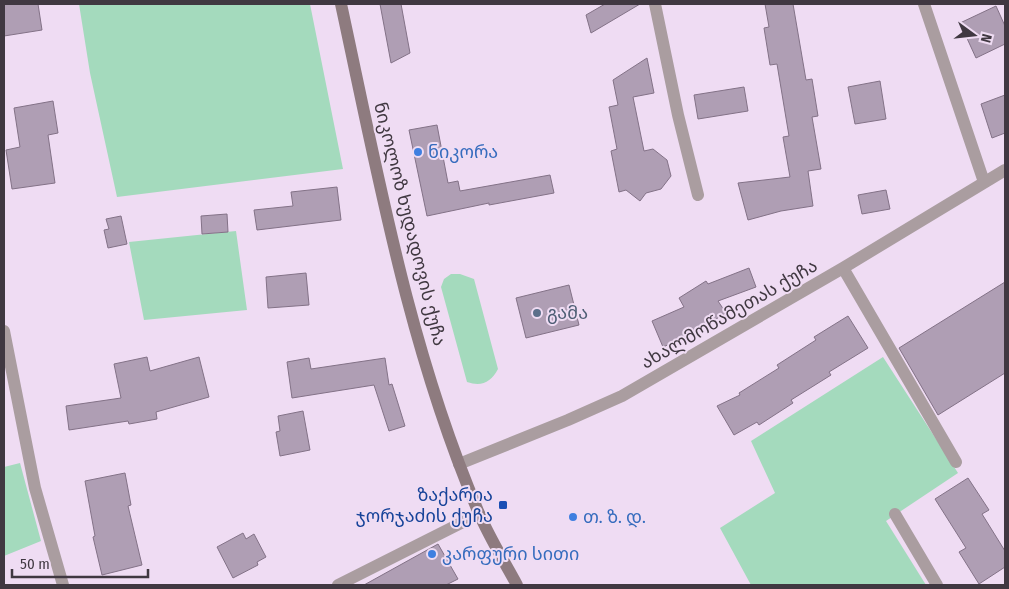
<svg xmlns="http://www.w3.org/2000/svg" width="1009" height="589" viewBox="0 0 1009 589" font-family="'Fira Sans Condensed','Noto Sans Georgian',sans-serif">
<rect width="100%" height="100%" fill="#efdcf3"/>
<!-- green -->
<path fill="#a4dabd" d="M79,4H310L343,169L117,197L90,73Z
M236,231L247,310L144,320L129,242Z
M451,274H460L474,279L498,369C491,382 482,387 467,382L441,287L444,279Z
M883,357L958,473L886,521L926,585H751L720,528L775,493L751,441Z
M20,463L41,541L4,556V467Z"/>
<!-- building -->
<path fill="#af9eb4" stroke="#837287" d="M4,4H38L42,30L4,36Z
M380,4H401L410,53L391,63Z
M605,4H640L591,33L586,15Z
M765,4H793L806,80L812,79L818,116L812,117L821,169L808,171L813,206L781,211L748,220L738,183L790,177L783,137L789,136L777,64L770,65L764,28L769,27Z
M996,6L1005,26V44L976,58L960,23Z
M647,58L654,93L633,97L644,151L653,149L667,160L671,176L661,189L646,193L640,201L626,190L619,192L611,151L617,149L609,107L618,105L613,80Z
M880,81L886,119L855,124L848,87Z
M744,87L748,111L698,119L694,95Z
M1005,95V133L992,138L981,104Z
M53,101L58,133L48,135L55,183L12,189L6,150L20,147L14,108Z
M437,125L448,183L458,181L460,191L550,175L554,193L489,205V203L427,216L409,130Z
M337,187L341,220L257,230L254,210L293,206L291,192Z
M886,190L890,209L862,214L858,195Z
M227,214L228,232L202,234L201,216Z
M121,216L127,244L108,248L104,230L109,229L106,219Z
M749,268L756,287L718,301L726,313L688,336L663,347L652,321L684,307L679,298L706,281L708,284Z
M306,273L309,305L268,308L266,277Z
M1005,282V373L938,415L899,348Z
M569,285L579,325L526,338L516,298Z
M848,316L868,348L829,372L831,375L791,400L793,403L759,425L757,422L734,435L717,406L740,395L739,393L779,368L777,365L816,340L814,337Z
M147,357L150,371L199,357L209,397L156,412L157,419L129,424L128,421L69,430L66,406L121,398L114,364Z
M309,358L311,369L385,358L389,385L392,384L405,426L389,431L374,385L292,398L287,362Z
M303,411L310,450L280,456L276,432L280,431L278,416Z
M125,473L131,505L128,506L142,565L102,575L93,537L95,536L85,481Z
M968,478L989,510L982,514L1005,551V567L979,584L959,552L966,548L935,499Z
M243,533L246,539L254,534L266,557L257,562L258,565L233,578L217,547Z
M438,544L458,579L446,585H364Z"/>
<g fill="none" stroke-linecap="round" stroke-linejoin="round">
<!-- minor -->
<path stroke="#aa9da0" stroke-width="12" d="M655,4L678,115L698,195
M924,4L984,182
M843,268L956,462
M4,331L35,488L63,585
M459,464L568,420L622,396L843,268L1005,170
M895,514L937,585"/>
<!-- tertiary -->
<path stroke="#aa9da0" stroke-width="12" d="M338,585L479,514"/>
<!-- secondary -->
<path stroke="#8e7b7f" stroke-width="12" d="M341,4C378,175 409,349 478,511C489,537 504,561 517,585"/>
</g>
<!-- markers -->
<g fill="#3f7fe0" stroke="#efdcf3" stroke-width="2">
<circle cx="418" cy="152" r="5"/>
<circle cx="573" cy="517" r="5"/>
<circle cx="432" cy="554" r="5"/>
</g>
<circle fill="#5c6f8a" stroke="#efdcf3" stroke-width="2" cx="537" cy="313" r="5"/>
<rect fill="#1a4fb4" stroke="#efdcf3" stroke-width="2" x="498" y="500" width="10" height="10" rx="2.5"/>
<g text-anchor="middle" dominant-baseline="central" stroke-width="4" stroke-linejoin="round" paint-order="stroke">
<!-- shop labels -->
<g font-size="18" fill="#366cbe" stroke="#efdcf3" text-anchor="start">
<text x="428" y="152">ნიკორა</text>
<text x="583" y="517">თ. ზ. დ.</text>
<text x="442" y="554">კარფური სითი</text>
</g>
<!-- street labels -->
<g font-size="18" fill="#403841" stroke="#efdcf3">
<text transform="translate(410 224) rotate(76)">ნიკოლოზ ხუდადოვის ქუჩა</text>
<text transform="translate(729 314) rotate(-30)">ახალმოწამეთას ქუჩა</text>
</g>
<!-- service labels -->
<g font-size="18" fill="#4e5e75" stroke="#efdcf3" text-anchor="start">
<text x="547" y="313">გამა</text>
</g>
<!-- transit labels -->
<g font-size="18" fill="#164399" stroke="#efdcf3" text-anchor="end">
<text x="493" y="495">ზაქარია<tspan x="493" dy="21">ჯორჯაძის ქუჩა</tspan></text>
</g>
</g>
<!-- border -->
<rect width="1009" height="589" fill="none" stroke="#403841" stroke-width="10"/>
<!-- north arrow -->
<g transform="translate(974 35) rotate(105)" stroke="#efdcf3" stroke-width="4" paint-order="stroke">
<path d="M0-4L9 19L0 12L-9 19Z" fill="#403841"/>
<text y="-8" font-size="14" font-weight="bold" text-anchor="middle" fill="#403841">N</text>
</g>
<!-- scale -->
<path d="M12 569v8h136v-8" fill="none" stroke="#403841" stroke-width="2.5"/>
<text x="20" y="569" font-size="15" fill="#403841" stroke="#efdcf3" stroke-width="4" paint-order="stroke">50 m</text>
</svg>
